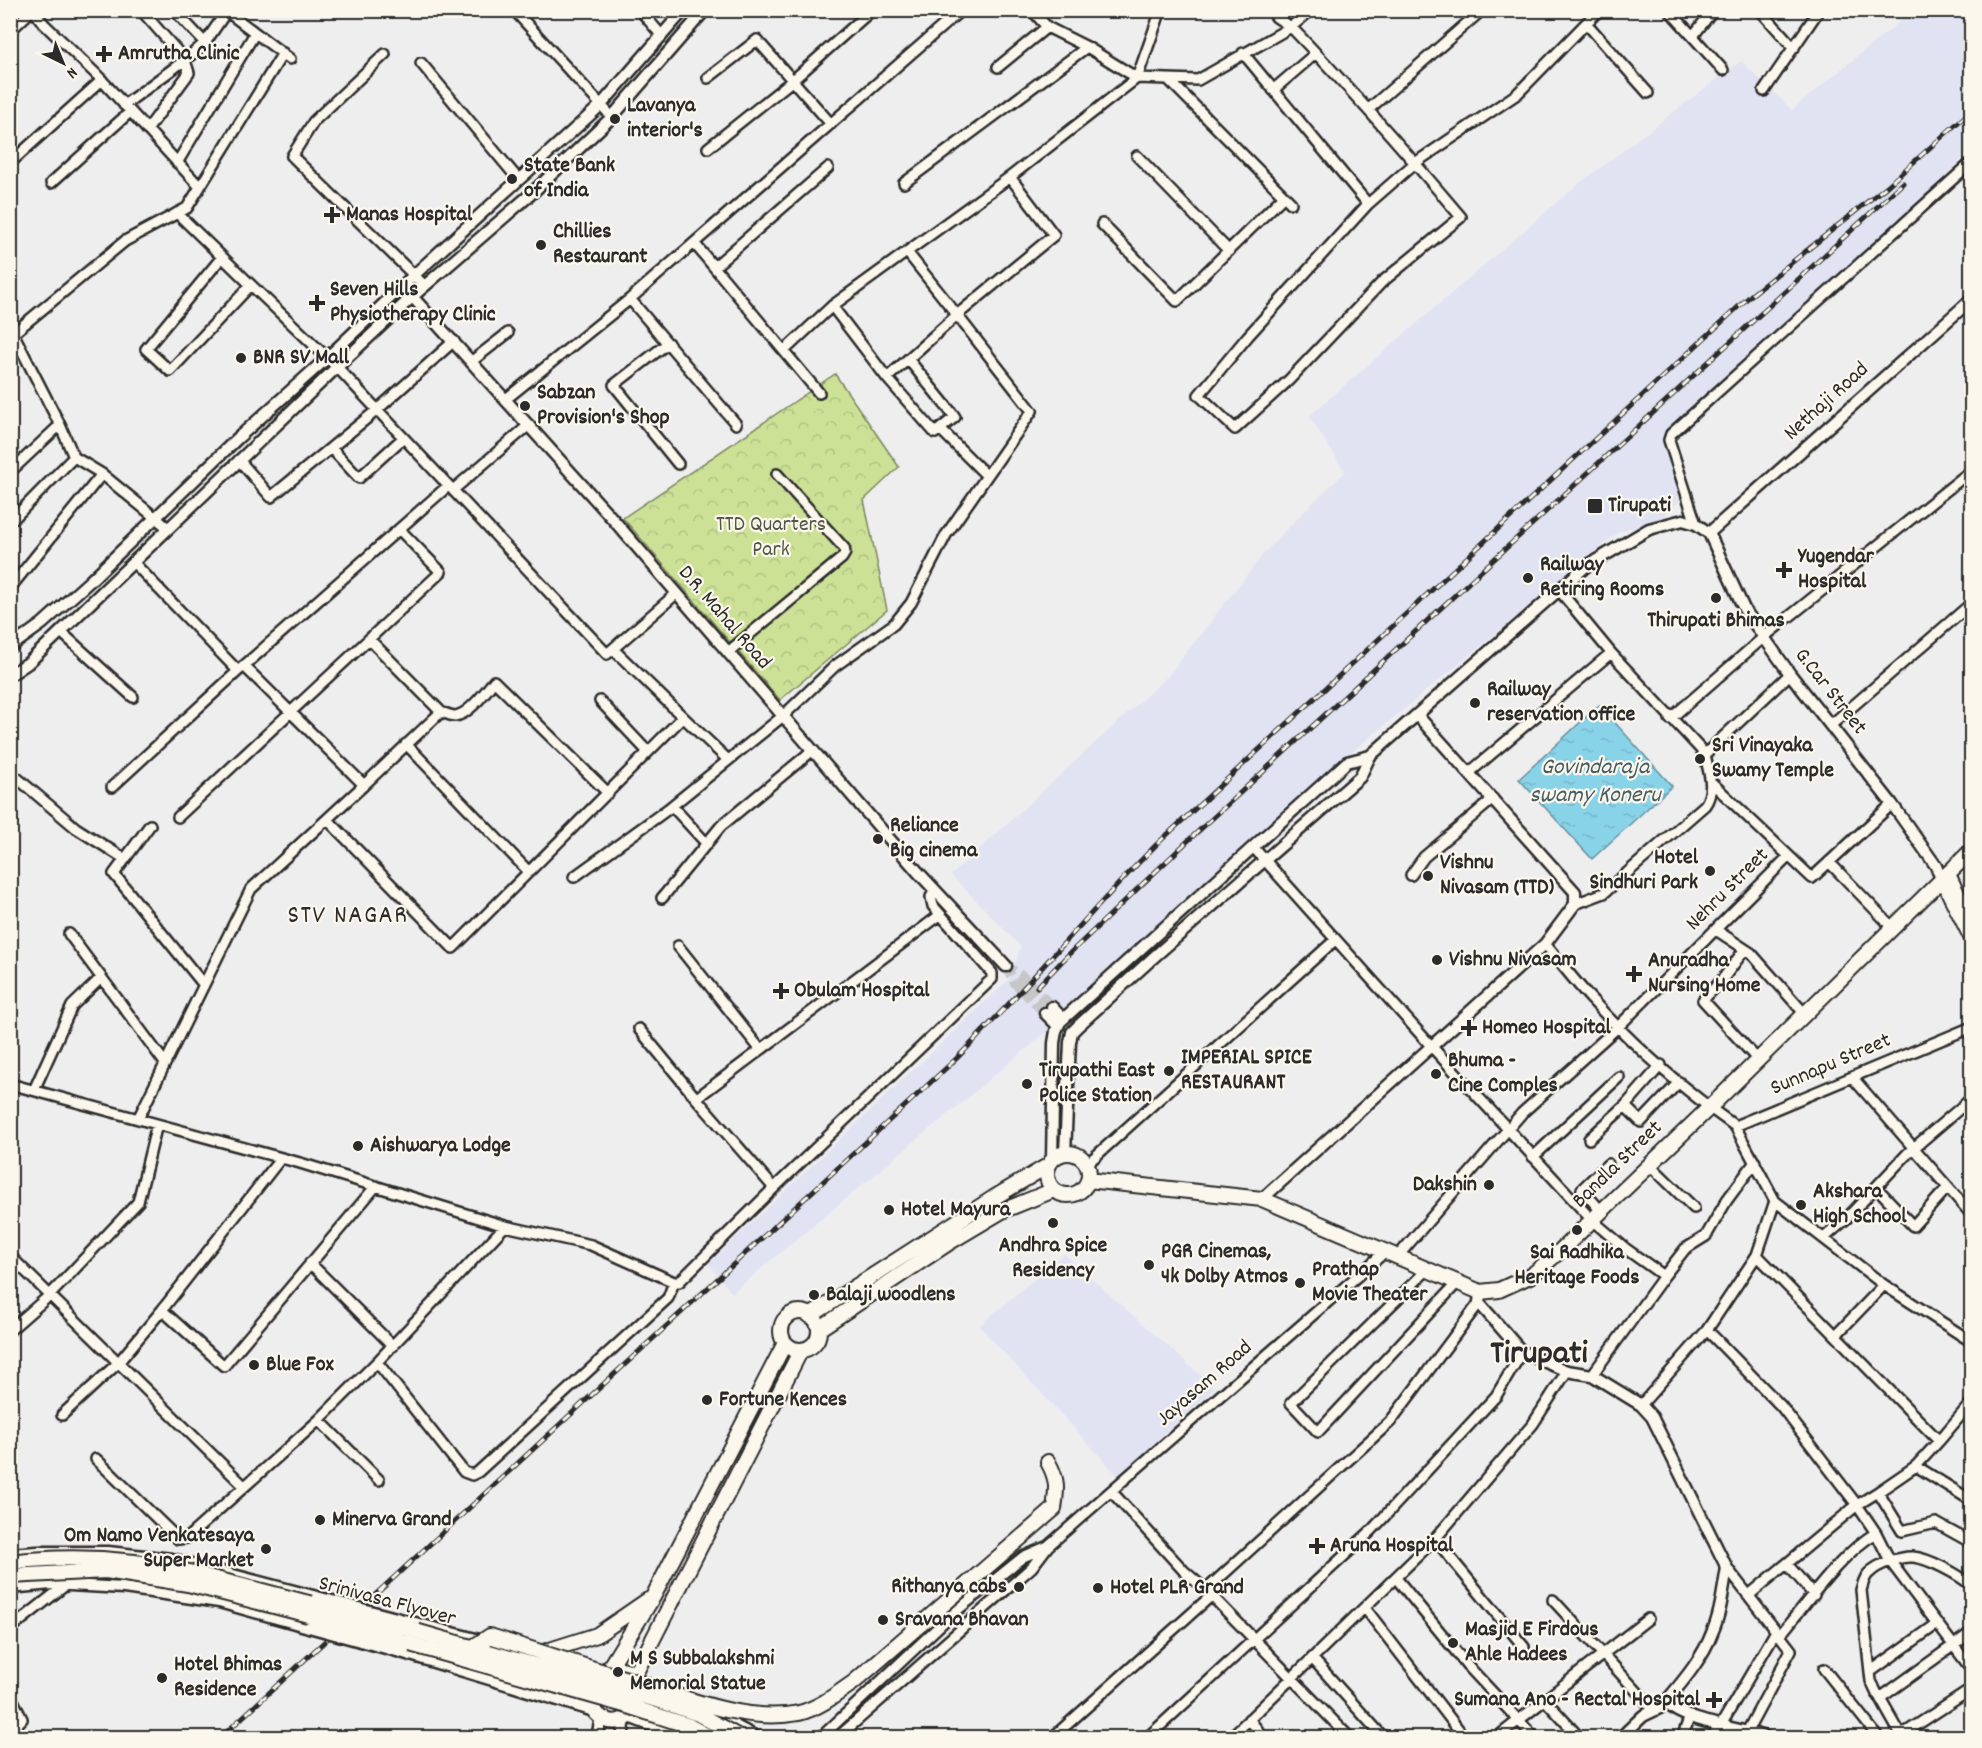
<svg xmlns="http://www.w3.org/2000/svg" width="1982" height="1748" viewBox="0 0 1982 1748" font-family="Dekko,sans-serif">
<defs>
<pattern id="park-crowns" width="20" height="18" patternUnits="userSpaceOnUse" patternTransform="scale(1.5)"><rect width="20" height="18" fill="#cce196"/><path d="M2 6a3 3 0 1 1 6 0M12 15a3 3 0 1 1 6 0" fill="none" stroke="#afc181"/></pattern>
<pattern id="water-ripples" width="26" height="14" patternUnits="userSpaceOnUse" patternTransform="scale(1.5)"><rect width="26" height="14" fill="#89d3e9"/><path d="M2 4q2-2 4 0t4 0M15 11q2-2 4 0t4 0" fill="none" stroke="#76b5c8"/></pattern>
</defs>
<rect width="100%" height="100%" fill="#efeeef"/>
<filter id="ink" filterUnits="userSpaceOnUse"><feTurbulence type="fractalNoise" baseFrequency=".0167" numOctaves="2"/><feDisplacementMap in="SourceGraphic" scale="12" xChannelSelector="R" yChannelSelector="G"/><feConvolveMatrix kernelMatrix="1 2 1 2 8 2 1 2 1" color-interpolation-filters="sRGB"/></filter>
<g filter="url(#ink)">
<!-- built -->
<path fill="#e1e3f3" d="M1912,11H1971V150L1806,316L1670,446L1688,493L1659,520L1619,532L1352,752L1048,1031L732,1293L708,1264L1008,980L1021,947L951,875L1168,676L1263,554L1303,512L1345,472L1309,416L1576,186L1741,61L1792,110Z
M1064,1254L1215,1388L1119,1477L979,1326Z"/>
<!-- park -->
<path fill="url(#park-crowns)" stroke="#7c8660" stroke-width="1.5" d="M835,374L899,467L864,500L887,610L780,700L623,518Z"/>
<!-- water -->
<path fill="url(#water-ripples)" stroke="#63909d" stroke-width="1.5" d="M1599,705L1672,786L1592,859L1519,779Z"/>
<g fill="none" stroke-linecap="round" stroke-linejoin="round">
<!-- tertiary-tunnel -->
<path stroke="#c8c7c8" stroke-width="10" stroke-dasharray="10 5" stroke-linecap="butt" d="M1006,966L1022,976L1052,1007
M1006,967L1015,983L1045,1013"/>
<!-- minor casing -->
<g stroke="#2b2b2b" stroke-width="14">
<path id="minor" d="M33,10L44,24L97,75L200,187L283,53
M174,10L205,43
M225,10L290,59
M514,10L612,117
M640,10L662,36
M1271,10L1276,17L1291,27C1350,88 1406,152 1461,217L1382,282L1289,380L1235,429L1199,395L1248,336L1368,204L1415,163L1517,94L1599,10
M1669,10L1723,70
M1760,10L1794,48
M1586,23L1648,93
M10,31L32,10
M1693,36L1713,10
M1087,47L1137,78L1161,10
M1243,53L1368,204
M385,54L314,121L292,156L425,286
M421,63L518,179
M998,67L1047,27
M708,78L757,40L831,124
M1169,80L1291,203
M1273,90L1316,53
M1764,91L1819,10
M124,105L185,60L141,10
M1369,109L1482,10
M147,130L189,73L185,60L205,43L226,12
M708,148L793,80L872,10
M1137,156L1229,251
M10,163L102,80
M177,163L255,33
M51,183L130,112
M904,183L1087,47L1047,27L1032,10
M177,213L251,285L170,371L146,349L222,257
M1102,224L1177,301L1284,196
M694,243L819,393
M714,267L828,168
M251,285L337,367L607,654L677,593
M630,299L736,424
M832,306L887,378L935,433L955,417L908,359
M13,333L60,425L74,457L14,518
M10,336L125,241L187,208L200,187
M668,343L614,385L678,464
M784,351L832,306L1010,177L1137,78L1198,80L1291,27L1311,10
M472,361L508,333
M887,378L957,315L907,252
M506,399L630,299L961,10
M940,429L986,475
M331,448L359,478L403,438
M74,457L102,474
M239,460L271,497L377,410L454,341
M10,472L60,425
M453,490L529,425
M1696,524L1669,440L1671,434L1972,162
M133,562L238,671
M10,588L102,474L168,528
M1559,590L1611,653
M61,632L133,697
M728,652L842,558L845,553L844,548L777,474
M244,666L364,785L441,712L369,639
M600,701L648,752
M441,712C445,713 451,716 455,716C469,715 486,691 494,681L608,793
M683,717L728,760
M1670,719L1764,637L1972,470
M1831,725L1972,603
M406,744L529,872
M10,772L76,828L125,859
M1470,772L1611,653L1705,754
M1711,782L1812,878L1892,804
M112,787L238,671L448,486
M672,806L707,844
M178,817L441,572L399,529
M327,819L453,948L683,717L613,649
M150,825L114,874L204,985
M1253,847L1432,1047L1592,1220L1626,1249L1664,1276L1685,1249L1706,1236L1727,1200L1755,1162
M1829,862L1892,927
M1411,875L1424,857L1493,799
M574,877L668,809L783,716L835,666L894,624L911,603L946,535L1032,411L957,315L1054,235L1010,177
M662,898L721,826L813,750
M1575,904L1604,893L1705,805C1716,789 1708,771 1705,754L1790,674
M1716,930L1751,953L1804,1013
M69,934L165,1063
M1545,944C1561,963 1576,983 1593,1001C1635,1047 1684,1090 1735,1126L1972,1027
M678,946L760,1049
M1745,949L1722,980L1703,1000L1757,1059
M639,1029L695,1097H698L940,915
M1852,1077L1972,1215
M10,1084L300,1163L505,1226L591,1245L674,1282H679L774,1188L992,979V973L933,906L931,897L935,890
M34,1090L72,1006L101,978
M695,1097L774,1188
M1625,1106L1661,1065
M138,1119L251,889L364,785
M1589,1139L1625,1106L1641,1122L1679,1082
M1533,1157L1619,1077
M1087,1164L1335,940
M1649,1164L1694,1208
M1876,1187L1913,1226L1948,1187
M1775,1201L1884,1285L1972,1342
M1601,1211L1582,1189L1608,1164
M1824,1238L1846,1219L1909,1152L1972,1098
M1757,1255L1939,1441L1972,1402
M10,1256L244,1486
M1398,1256L1522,1113L1618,1027L1789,856
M310,1263L393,1346
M1428,1269L1291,1403L1318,1432L1458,1282
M162,1310L281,1158
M10,1330L50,1295L138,1202L157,1124
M1707,1330L1781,1406L1857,1505L1876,1533L1890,1561L1972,1670
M1836,1335L1884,1285
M377,1362L464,1472L472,1475L478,1472L668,1298L674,1282
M1592,1375L1664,1276
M1641,1405L1707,1330L1757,1255L1775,1201L1735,1126
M62,1415L118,1363L162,1310L224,1366L376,1186
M319,1420L379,1480
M1939,1441L1916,1466L1878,1492L1902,1531L1936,1523L1972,1543
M96,1459L178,1539L187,1538L319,1420L377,1362L505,1226
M1916,1466L1972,1501
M1112,1492L1184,1571L1206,1590L1350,1738
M1435,1539L1524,1647
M1787,1564L1814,1595
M1727,1568L1791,1650L1748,1730
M1396,1578L1467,1665L1535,1738
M1972,1586C1960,1575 1928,1558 1913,1557C1900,1556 1878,1564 1869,1573C1864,1577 1863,1584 1861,1590L1871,1681L1877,1694L1883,1696L1972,1632
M1206,1590L1390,1422L1479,1303
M1748,1596L1857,1505L1878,1492
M1553,1600L1654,1710
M1365,1608L1465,1738
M10,1629L67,1584
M1780,1635C1808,1602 1840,1554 1876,1533
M1312,1658L1384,1738
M1824,1669L1879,1738
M1870,1672L1937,1624
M10,1694L22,1719L10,1731
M1879,1696L1901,1735
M1545,1700L1580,1738
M1249,1719L1264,1738
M1721,1725L1776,1631
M820,1738L950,1616L1023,1557L1046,1547
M837,1738L1032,1567L1048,1546L1386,1251
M1052,1738L1211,1596
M1147,1738L1371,1531L1496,1396L1522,1352
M1230,1738L1435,1539L1533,1424L1567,1371
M1496,1738L1648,1619
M1682,1738L1690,1716
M1712,1738L1717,1725
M1897,1738L1972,1689"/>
</g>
<!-- tertiary casing -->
<g stroke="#2b2b2b" stroke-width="15">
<path id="tertiary" d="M409,293L611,517L918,872L1006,966
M1709,533L1744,609L1790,674L1892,804L1936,866L1941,879
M1709,533L1972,299
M10,647L42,624L91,580L239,437L327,358L414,275L601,105L684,10
M10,675L28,663L337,367L413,296L531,194L612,117L705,10
M1052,1007L1063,1019
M1045,1013L1058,1026
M1065,1153L1070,1042L1072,1032L1078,1026L1155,956L1360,777L1370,756L1585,567L1649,529L1683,520L1696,524L1709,533
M1052,1161L1054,1043L1056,1031L1060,1022L1347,762L1370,756
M1262,1199L1545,944L1575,904V892L1417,715
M1480,1292L1479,1303L1522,1352L1567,1371L1592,1375L1641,1405L1652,1417L1727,1568C1723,1590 1721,1613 1712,1633C1703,1657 1685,1679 1668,1699V1704C1684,1722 1743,1728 1768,1738
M10,1554L37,1552H108L172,1559L317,1597
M10,1588L51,1584L124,1588L219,1602L309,1627
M415,1623L487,1642
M404,1653L594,1711
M699,1707L758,1738
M629,1717L684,1738
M597,1738L601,1717
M622,1738L625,1719
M1620,1738L1643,1716L1668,1704"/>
</g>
<!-- secondary casing -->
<g stroke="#2b2b2b" stroke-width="16">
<path id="secondary" d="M1948,872L1972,922
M1941,879L1972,941"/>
</g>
<!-- primary casing -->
<g stroke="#2b2b2b" stroke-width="18">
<path id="primary" d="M1047 1174a21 21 0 1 1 42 0a21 21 0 1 1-42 0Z
M1088,1180L1262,1199L1480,1292L1499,1290L1532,1275L1560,1251L1709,1108L1972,850
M781 1331a19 19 0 1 1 38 0a19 19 0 1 1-38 0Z
M810,1316L995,1197L1049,1165
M819,1329L950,1242L1002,1211L1054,1190
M1048,1462C1058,1480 1057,1488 1054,1509
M537,1654L597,1635L648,1600
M609,1668C671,1666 630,1748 596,1713C581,1696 591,1676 609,1668L653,1597L785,1343
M634,1676L801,1350"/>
</g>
<!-- minor -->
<use href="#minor" stroke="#fbf7ec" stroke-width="9"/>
<!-- tertiary -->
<use href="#tertiary" stroke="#fbf7ec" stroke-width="10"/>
<!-- secondary -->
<use href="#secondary" stroke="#fbf7ec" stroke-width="12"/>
<!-- primary -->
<use href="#primary" stroke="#fbf7ec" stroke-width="14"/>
<!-- rail casing -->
<g stroke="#2b2b2b" stroke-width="5">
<path id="rail" d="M1037,987L1071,952L1191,838L1903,183
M220,1738L957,1058C1026,989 1088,913 1157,844L1750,296L1887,186L1972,110"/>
</g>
<!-- rail -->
<use href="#rail" stroke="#fbf7ec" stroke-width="3" stroke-dasharray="9" stroke-linecap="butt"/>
<!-- tertiary-bridge casing -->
<g stroke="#2b2b2b" stroke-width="15" stroke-linecap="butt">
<path id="tertiary-bridge" d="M317,1597L415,1623
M309,1627L404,1653"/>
</g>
<!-- primary-bridge casing -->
<g stroke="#2b2b2b" stroke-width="18" stroke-linecap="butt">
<path id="primary-bridge" d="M10,1562C70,1555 131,1558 189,1572L405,1628L657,1700L698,1714L741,1738
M10,1576L106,1571L188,1584L301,1613L628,1706L689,1726L711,1738
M473,1647L490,1636C537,1651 583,1666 630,1680C680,1696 745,1724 799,1713C819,1708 837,1694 854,1682L1054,1509"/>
</g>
<!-- tertiary-bridge -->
<use href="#tertiary-bridge" stroke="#fbf7ec" stroke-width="10"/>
<!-- primary-bridge -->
<use href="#primary-bridge" stroke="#fbf7ec" stroke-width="14"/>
</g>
</g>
<!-- markers -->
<g fill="#2b2b2b" stroke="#fbf7ec" stroke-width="2">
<path d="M101 45h6v6h6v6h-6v6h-6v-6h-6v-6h6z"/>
<circle cx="615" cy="119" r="6"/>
<circle cx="512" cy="179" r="6"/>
<path d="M329 206h6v6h6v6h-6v6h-6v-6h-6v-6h6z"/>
<circle cx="541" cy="245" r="6"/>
<path d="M314 294h6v6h6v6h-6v6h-6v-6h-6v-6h6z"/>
<circle cx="241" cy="358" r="6"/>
<circle cx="525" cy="406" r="6"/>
<rect x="1587" y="498" width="16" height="16" rx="3"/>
<path d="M1781 561h6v6h6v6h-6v6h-6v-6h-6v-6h6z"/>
<circle cx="1528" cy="578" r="6"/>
<circle cx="1716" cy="598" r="6"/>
<circle cx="1475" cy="703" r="6"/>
<circle cx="1700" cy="759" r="6"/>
<circle cx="878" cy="839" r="6"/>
<circle cx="1710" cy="871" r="6"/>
<circle cx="1428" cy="876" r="6"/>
<circle cx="1437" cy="960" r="6"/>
<path d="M1631 965h6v6h6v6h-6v6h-6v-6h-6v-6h6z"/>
<path d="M778 982h6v6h6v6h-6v6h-6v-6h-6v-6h6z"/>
<path d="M1466 1019h6v6h6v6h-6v6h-6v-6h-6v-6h6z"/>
<circle cx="1169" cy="1071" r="6"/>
<circle cx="1436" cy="1074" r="6"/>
<circle cx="1027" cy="1084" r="6"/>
<circle cx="358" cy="1146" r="6"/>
<circle cx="1489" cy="1185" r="6"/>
<circle cx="1801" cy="1205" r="6"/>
<circle cx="889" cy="1210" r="6"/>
<circle cx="1053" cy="1223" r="6"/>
<circle cx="1577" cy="1230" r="6"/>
<circle cx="1149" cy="1265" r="6"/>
<circle cx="1300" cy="1283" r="6"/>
<circle cx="814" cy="1295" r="6"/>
<circle cx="254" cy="1365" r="6"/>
<circle cx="707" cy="1400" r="6"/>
<circle cx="320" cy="1520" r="6"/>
<path d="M1314 1537h6v6h6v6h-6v6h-6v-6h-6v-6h6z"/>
<circle cx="266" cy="1549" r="6"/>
<circle cx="1019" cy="1587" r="6"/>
<circle cx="1098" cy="1588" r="6"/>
<circle cx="883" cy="1620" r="6"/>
<circle cx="1453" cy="1643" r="6"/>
<circle cx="618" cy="1672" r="6"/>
<circle cx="162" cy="1678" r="6"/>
<path d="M1711 1691h6v6h6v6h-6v6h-6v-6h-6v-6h6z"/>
</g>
<g text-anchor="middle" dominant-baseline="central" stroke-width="4.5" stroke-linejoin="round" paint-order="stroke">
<!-- poi labels -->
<g font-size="22" font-weight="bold" fill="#2b2b2b" stroke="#fbf7ec" text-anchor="start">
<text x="118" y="54">Amrutha Clinic</text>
<text x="627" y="106">Lavanya<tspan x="627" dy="25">interior's</tspan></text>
<text x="524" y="166">State Bank<tspan x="524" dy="25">of India</tspan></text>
<text x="346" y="215">Manas Hospital</text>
<text x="553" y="232">Chillies<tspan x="553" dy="25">Restaurant</tspan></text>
<text x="330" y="290">Seven Hills<tspan x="330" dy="25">Physiotherapy Clinic</tspan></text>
<text x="253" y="358">BNR SV Mall</text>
<text x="537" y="393">Sabzan<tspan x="537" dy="25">Provision's Shop</tspan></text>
<text x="1608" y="506">Tirupati</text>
<text x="1798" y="557">Yugendar<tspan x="1798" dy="25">Hospital</tspan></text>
<text x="1540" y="565">Railway<tspan x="1540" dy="25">Retiring Rooms</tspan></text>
<text x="1716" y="621" text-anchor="middle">Thirupati Bhimas</text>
<text x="1487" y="690">Railway<tspan x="1487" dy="25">reservation office</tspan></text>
<text x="1712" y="746">Sri Vinayaka<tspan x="1712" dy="25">Swamy Temple</tspan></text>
<text x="890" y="826">Reliance<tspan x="890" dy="25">Big cinema</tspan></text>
<text x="1698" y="858" text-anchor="end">Hotel<tspan x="1698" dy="25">Sindhuri Park</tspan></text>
<text x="1440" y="863">Vishnu<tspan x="1440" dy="25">Nivasam (TTD)</tspan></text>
<text x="1449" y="960">Vishnu Nivasam</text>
<text x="1648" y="961">Anuradha<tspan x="1648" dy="25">Nursing Home</tspan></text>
<text x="794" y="991">Obulam Hospital</text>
<text x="1482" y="1028">Homeo Hospital</text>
<text x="1181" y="1058">IMPERIAL SPICE<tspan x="1181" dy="25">RESTAURANT</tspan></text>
<text x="1448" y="1061">Bhuma -<tspan x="1448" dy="25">Cine Comples</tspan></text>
<text x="1039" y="1071">Tirupathi East<tspan x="1039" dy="25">Police Station</tspan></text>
<text x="370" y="1146">Aishwarya Lodge</text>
<text x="1477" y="1185" text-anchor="end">Dakshin</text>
<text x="1813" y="1192">Akshara<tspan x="1813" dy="25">High School</tspan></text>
<text x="901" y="1210">Hotel Mayura</text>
<text x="1053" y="1246" text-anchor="middle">Andhra Spice<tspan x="1053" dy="25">Residency</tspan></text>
<text x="1161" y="1252">PGR Cinemas,<tspan x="1161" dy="25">4k Dolby Atmos</tspan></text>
<text x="1577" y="1253" text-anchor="middle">Sai Radhika<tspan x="1577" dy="25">Heritage Foods</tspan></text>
<text x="1312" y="1270">Prathap<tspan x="1312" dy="25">Movie Theater</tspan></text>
<text x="826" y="1295">Balaji woodlens</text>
<text x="266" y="1365">Blue Fox</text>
<text x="719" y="1400">Fortune Kences</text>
<text x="332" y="1520">Minerva Grand</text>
<text x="254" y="1536" text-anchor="end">Om Namo Venkatesaya<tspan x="254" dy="25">Super Market</tspan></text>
<text x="1330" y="1546">Aruna Hospital</text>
<text x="1007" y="1587" text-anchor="end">Rithanya cabs</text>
<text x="1110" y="1588">Hotel PLR Grand</text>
<text x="895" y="1620">Sravana Bhavan</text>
<text x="1465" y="1630">Masjid E Firdous<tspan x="1465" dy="25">Ahle Hadees</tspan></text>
<text x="630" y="1659">M S Subbalakshmi<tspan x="630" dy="25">Memorial Statue</tspan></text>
<text x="174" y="1665">Hotel Bhimas<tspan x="174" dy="25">Residence</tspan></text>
<text x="1700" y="1700" text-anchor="end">Sumana Ano - Rectal Hospital</text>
</g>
<!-- street labels -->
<g font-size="22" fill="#2b2b2b" stroke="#fbf7ec">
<text transform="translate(1827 402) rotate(-42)">Nethaji Road</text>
<text transform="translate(724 618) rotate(49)">D.R. Mahal Road</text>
<text transform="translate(1830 692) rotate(52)">G.Car Street</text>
<text transform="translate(1728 890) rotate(-45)">Nehru Street</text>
<text transform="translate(1831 1065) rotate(-23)">Sunnapu Street</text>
<text transform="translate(1618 1165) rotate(-44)">Bandla Street</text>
<text transform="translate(1205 1384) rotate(-41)">Jayasam Road</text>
<text transform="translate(387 1602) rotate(15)">Srinivasa Flyover</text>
</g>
<!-- park labels -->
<g font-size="22" fill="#535846" stroke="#fbf7ec">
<text x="771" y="525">TTD Quarters<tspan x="771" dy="25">Park</tspan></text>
</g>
<!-- water labels -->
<g font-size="24" font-style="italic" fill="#475d64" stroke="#fbf7ec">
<text x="1595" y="768">Govindaraja<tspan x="1595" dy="28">swamy Koneru</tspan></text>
</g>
<!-- quarter labels -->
<g font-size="26" letter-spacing="1.5" fill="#2b2b2b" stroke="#fbf7ec">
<text x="348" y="916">STV NAGAR</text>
</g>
<!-- town labels -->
<g font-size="34" font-weight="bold" fill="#2b2b2b" stroke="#fbf7ec">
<text x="1539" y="1355">Tirupati</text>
</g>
</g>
<!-- margin -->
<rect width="1982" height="1748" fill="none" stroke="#fbf7ec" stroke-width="36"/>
<rect x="18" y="18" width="1946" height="1712" fill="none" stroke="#2b2b2b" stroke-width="2" filter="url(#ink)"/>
<!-- north arrow -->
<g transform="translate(63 63) rotate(137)" stroke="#fbf7ec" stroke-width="4.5" paint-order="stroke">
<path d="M0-4.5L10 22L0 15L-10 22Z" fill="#2b2b2b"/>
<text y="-9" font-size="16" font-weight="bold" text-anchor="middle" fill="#2b2b2b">N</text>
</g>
</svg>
